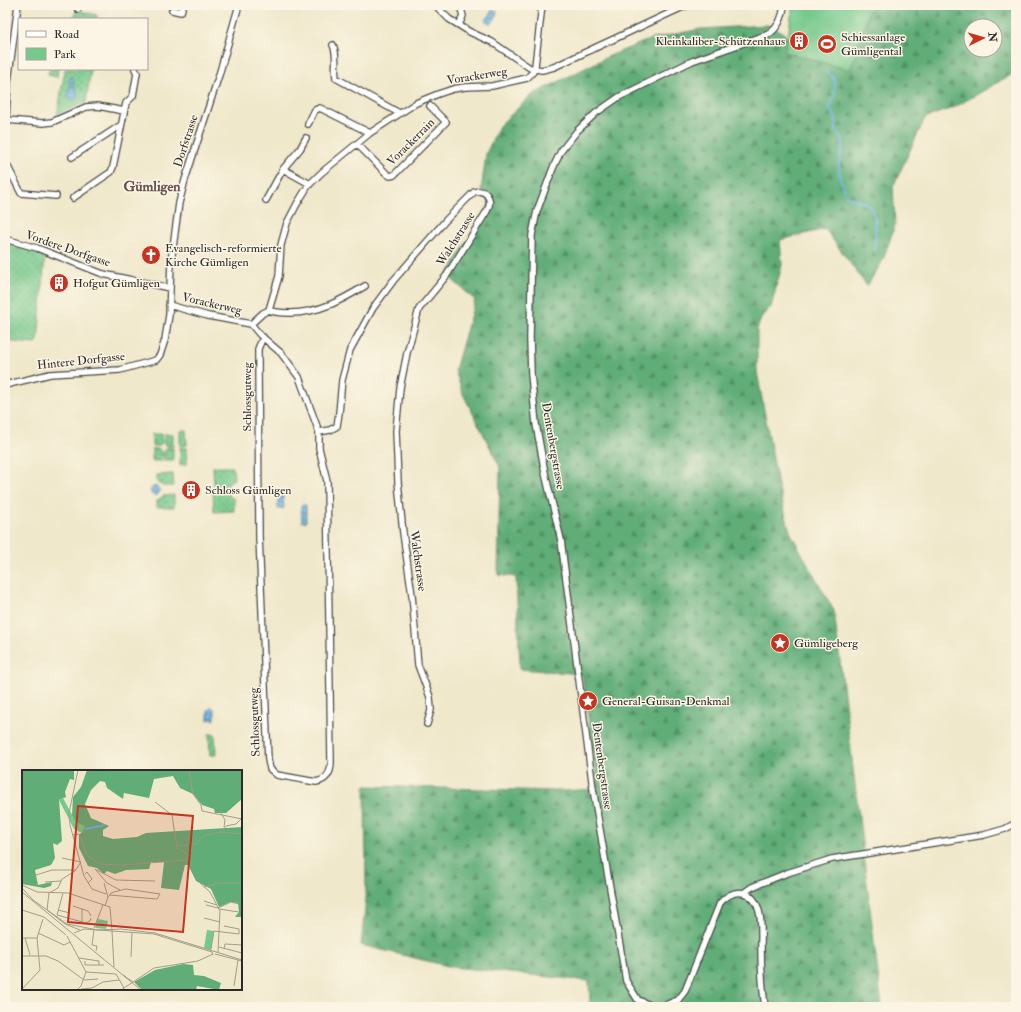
<svg xmlns="http://www.w3.org/2000/svg" width="1021" height="1012" viewBox="0 0 1021 1012" font-family="'IM FELL Double Pica',serif">
<defs>
<pattern id="green-dots" width="8" height="8" patternUnits="userSpaceOnUse"><rect width="8" height="8" fill="#76c98c"/><path d="M2 2h.1M6 6h.1" fill="none" stroke="#61a373" stroke-width="1.8" stroke-linecap="round"/></pattern>
<pattern id="forest-firs" width="22" height="20" patternUnits="userSpaceOnUse"><rect width="22" height="20" fill="#60ad78"/><path d="M5 1l3.5 6h-7zM16 11l3.5 6h-7z" fill="#4f8d63"/></pattern>
<pattern id="water-rules" width="6" height="5" patternUnits="userSpaceOnUse"><rect width="6" height="5" fill="#6cb4e4"/><path d="M0 2.5h6" fill="none" stroke="#5993b9"/></pattern>
</defs>
<rect width="100%" height="100%" fill="#fcf5e5"/>
<filter id="ink" filterUnits="userSpaceOnUse"><feTurbulence type="fractalNoise" baseFrequency=".025" numOctaves="2"/><feDisplacementMap in="SourceGraphic" scale="8" xChannelSelector="R" yChannelSelector="G"/><feConvolveMatrix kernelMatrix="1 2 1 2 8 2 1 2 1" color-interpolation-filters="sRGB"/></filter>
<filter id="wash" filterUnits="userSpaceOnUse"><feTurbulence type="fractalNoise" baseFrequency=".012" numOctaves="4" result="noise"/><feDisplacementMap in="SourceGraphic" scale="16" xChannelSelector="R" yChannelSelector="G"/><feGaussianBlur stdDeviation="0.9" result="paint"/><feColorMatrix in="noise" values="0 0 0 0 0 0 0 0 0 0 0 0 0 0 0 0 0 1.4 0 .05"/><feComposite in="paint" operator="in"/></filter>
<g filter="url(#wash)">
<rect width="100%" height="100%" fill="#f0e8cb"/>
<!-- green -->
<path fill="url(#green-dots)" stroke="#507a5c" fill-rule="evenodd" d="M76,10L97,15V19H74Z
M49,69H58L57,77L48,75Z
M65,69H91L86,103L76,106L57,116ZM74,85L78,94L77,98L72,101L69,98L68,90L71,86Z
M5,243L32,249L45,254L38,341L35,344L5,341Z
M180,430H186L187,445L180,446Z
M152,434H161L162,443L159,446H152Z
M164,434H173V446H167L164,444Z
M166,448H173V460H164V451Z
M180,448H187V464L180,465Z
M152,449H159L161,451L162,461H152Z
M213,467H233L234,479L229,482L227,486L214,487Z
M173,474L174,486H163L156,481V475Z
M213,492H226L229,496L234,499V511L214,512Z
M174,495V507H157V501L163,496Z
M209,734H215L216,755H210Z"/>
<!-- forest -->
<path fill="url(#forest-firs)" stroke="#466c52" fill-rule="evenodd" d="M874,5H1016V72L955,107L925,118L893,187L895,225L883,260L867,286L825,229L780,240L782,265L771,307L762,316L757,329V372L778,485L790,532L834,611L882,1007H585L590,1001L589,981L452,967L361,945L366,899L365,786L558,791L598,789L582,674L520,669L516,577L498,575L500,467L462,392L455,370L475,300L447,275L490,203L481,191L486,154L499,126L532,95L607,57L651,39L700,29L768,25L784,33L788,41L844,22ZM971,26H995V50H971Z"/>
<!-- pitch -->
<path fill="#76c98c" stroke="#507a5c" d="M793,5H871L850,70L785,52Z"/>
<!-- water -->
<path fill="url(#water-rules)" stroke="#4c7088" d="M492,10L497,11L496,18L490,24L485,20L490,15Z
M72,76C75,80 73,81 74,86C76,92 81,96 74,101L70,100C66,96 68,90 71,86L69,80Z
M150.5 491a4.5 4.5 0 1 1 9 0a4.5 4.5 0 1 1-9 0Z
M278,496H283L284,508L278,509Z
M301,505H306V522H302Z
M212,707L215,710V720L212,719L208,720V710Z"/>
<g fill="none" stroke-linecap="round" stroke-linejoin="round">
<!-- stream -->
<path stroke="#6cb4e4" stroke-width="2" d="M827,72L834,78L835,85L834,98L829,108L836,119V132C847,140 841,153 839,164C838,170 842,190 846,195C849,199 852,198 857,200C862,201 866,204 871,207C878,221 874,235 875,250"/>
</g>
</g>
<g filter="url(#ink)">
<g fill="none" stroke-linecap="round" stroke-linejoin="round">
<!-- street casing -->
<g stroke="#494743" stroke-width="8">
<path id="street" d="M435,5L449,19L470,32L492,42L530,68L542,70L554,67L687,5
M78,9L79,5
M172,10L181,12L183,5
M459,25L463,16L460,5
M333,45C338,55 334,66 336,78L399,113
M6,120L43,123L52,122L86,107L98,106L124,111
M308,124L315,110L320,108L370,133
M5,136L8,82L18,5
M306,138L300,149L283,169L310,184
M357,144L387,174L390,176L394,175L446,122L430,106
M72,157L121,125
M5,161L21,193L56,196
M73,198L111,172L113,167L126,103L133,96L137,73L135,69
M266,200L283,169
M5,239L37,248L103,274L170,288
M169,305L208,316L251,324
M269,310L279,276L281,245L287,223L297,204L308,186L321,173L370,133L416,103L438,94L453,89L465,87L492,86L527,78L533,72L535,66L542,5
M251,324L260,335L281,353L299,377L319,432V448L327,481L331,762C331,773 327,780 316,782L277,775L270,769L268,760L259,536L258,357V349L263,337
M251,324L263,313L269,310C276,313 283,313 290,313C319,313 342,300 365,286
M5,385L50,374L120,370L156,360L160,355L165,340L169,315L171,262L179,203L185,180L219,75L239,5
M319,432L330,430L337,426L339,413L342,380L350,350L373,308L393,281L446,220L474,192C487,188 493,200 487,211L447,275L419,309L407,353L400,388L396,431L398,482L403,533L412,595L418,665L430,697L431,710L427,724
M745,892L752,887L787,873L832,859L984,835L1005,829L1016,823
M654,1007L638,1000L626,981L593,789L561,540L545,473L536,424L531,374L530,338L532,235L537,211L553,168L561,151L577,131L596,113L619,97L692,61L769,34C779,27 783,17 784,5
M660,1007L678,1000L685,991L720,903C734,887 753,889 759,911C762,922 761,934 761,945C761,966 762,986 765,1007"/>
</g>
<!-- street -->
<use href="#street" stroke="#fff" stroke-width="5.5"/>
</g>
</g>
<!-- icons -->
<defs>
<g id="building-disc" transform="scale(1)"><circle r="9.5" fill="#c8321e" stroke="#fcf5e5"/><path d="M-4-6H4V6H1V3H-1V6H-4ZM-2.5-4.3h1.7v1.8h-1.7ZM.8-4.3h1.7v1.8H.8ZM-2.5-1h1.7V.8h-1.7ZM.8-1h1.7V.8H.8Z" fill="#fff"/></g>
<g id="stadium-disc" transform="scale(1)"><circle r="9.5" fill="#c8321e" stroke="#fcf5e5"/><path d="M0-5a6.5 5 0 1 0 0 10a6.5 5 0 1 0 0-10ZM-3.5-1.8h7v3.6h-7Z" fill="#fff"/></g>
<g id="church-disc" transform="scale(1)"><circle r="9.5" fill="#c8321e" stroke="#fcf5e5"/><path d="M-1.2-6h2.4v3.5h3.3v2.4h-3.3V6h-2.4V-.1h-3.3v-2.4h3.3Z" fill="#fff"/></g>
<g id="sight-disc" transform="scale(1)"><circle r="9.5" fill="#c8321e" stroke="#fcf5e5"/><path d="M0-6L1.8-2.2L6-1.7L2.9 1.2L3.7 5.4L0 3.3L-3.7 5.4L-2.9 1.2L-6-1.7L-1.8-2.2Z" fill="#fff"/></g>
</defs>
<g fill-rule="evenodd">
<use href="#building-disc" x="799" y="41"/>
<use href="#stadium-disc" x="827" y="44"/>
<use href="#church-disc" x="151" y="255"/>
<use href="#building-disc" x="59" y="283"/>
<use href="#building-disc" x="191" y="490"/>
<use href="#sight-disc" x="780" y="643"/>
<use href="#sight-disc" x="588" y="701"/>
</g>
<g text-anchor="middle" dominant-baseline="central" stroke-width="3" stroke-linejoin="round" paint-order="stroke">
<!-- poi labels -->
<g font-size="12" fill="#2b2b2b" stroke="#fcf5e5" text-anchor="start">
<text x="841" y="37">Schiessanlage<tspan x="841" dy="14">Gümligental</tspan></text>
<text x="785" y="41" text-anchor="end">Kleinkaliber-Schützenhaus</text>
<text x="165" y="248">Evangelisch-reformierte<tspan x="165" dy="14">Kirche Gümligen</tspan></text>
<text x="73" y="283">Hofgut Gümligen</text>
<text x="205" y="490">Schloss Gümligen</text>
<text x="794" y="643">Gümligeberg</text>
<text x="602" y="701">General-Guisan-Denkmal</text>
</g>
<!-- street labels -->
<g font-size="12" fill="#2b2b2b" stroke="#fcf5e5">
<text transform="translate(477 76) rotate(-9)">Vorackerweg</text>
<text transform="translate(186 141) rotate(-72)">Dorfstrasse</text>
<text transform="translate(411 142) rotate(-45)">Vorackerrain</text>
<text transform="translate(456 239) rotate(-58)">Walchstrasse</text>
<text transform="translate(68 249) rotate(19)">Vordere Dorfgasse</text>
<text transform="translate(212 304) rotate(13)">Vorackerweg</text>
<text transform="translate(81 361) rotate(-6)">Hintere Dorfgasse</text>
<text transform="translate(247 397) rotate(-90)">Schlossgutweg</text>
<text transform="translate(553 446) rotate(80)">Dentenbergstrasse</text>
<text transform="translate(418 561) rotate(82)">Walchstrasse</text>
<text transform="translate(255 722) rotate(-92)">Schlossgutweg</text>
<text transform="translate(602 766) rotate(82)">Dentenbergstrasse</text>
</g>
<!-- quarter labels -->
<g font-size="14" font-weight="bold" fill="#675351" stroke="#fcf5e5">
<text x="152" y="186">Gümligen</text>
</g>
</g>
<!-- overview -->
<g transform="translate(22 770)">
<rect width="220" height="220" fill="#f0e8cb"/>
<path d="M76,149L86,151L84,159L73,158ZM185,160L192,161L189,180L182,178Z" fill="#76c98c"/>
<path d="M0,0H52V10L48,9L43,22L44,27L37,30L40,71L35,75L31,73L33,88L29,95L13,100L16,115L30,112L29,116L22,118L0,114ZM65,0H220V29L204,43H193L192,39L180,35L171,24L158,18L151,6L132,9L127,28L102,23L101,29L85,18L83,12L78,11L69,20L63,34L69,48L87,56L81,60V66L91,69L115,67L124,63L220,57V147H213L217,142L216,133L208,132L197,137L189,119L174,111L166,95H163L157,120L139,118L142,92H129L127,99L104,100L93,104L85,101L82,104L75,98L66,96L57,78V65L60,62L50,46L51,27L59,17ZM161,194L171,195L172,205L182,206L199,213L197,220L175,216L174,220H120L112,212L133,200Z" fill="#60ad78"/>
<path d="M41,28L54,52L63,56L60,63L52,59L37,30Z" fill="#76c98c"/>
<path fill="none" stroke="#6cb4e4" stroke-width="2" d="M63,59L83,55"/>
<path fill="none" stroke="#a19c8b" stroke-width="1" d="M56,0L47,43L48,55L62,106L70,119L84,124M167,0L171,24L179,35L180,41L220,49M199,43L203,50L202,57M198,62L220,64M51,65L57,64L65,85L78,94L100,95L165,90L167,85L155,78L150,45L133,32M155,76L174,74L181,66L199,62L204,56L214,54L219,49M40,88L59,92M63,104L65,102L70,109L66,113M14,105L30,100H54M23,112L39,111M177,112L188,122L198,141L196,182M82,113L86,127L83,136M0,115L15,122L46,123L88,137L90,161M182,117L198,113H220M0,118L11,130L45,154L76,160L99,159L133,163L220,190M98,120L85,113L73,99L94,110L133,111M0,122L119,220M27,123L25,140L43,154L58,160M27,123L36,118L40,109L53,101L59,92M86,127L89,123L92,122L104,119L138,124L135,129L87,125M182,131L195,135M184,135L196,138L209,132L217,134M51,136L66,141L69,146M197,139L217,142M0,140L22,147L44,165M36,140L48,143M35,145L64,153L68,151L69,148M35,145L41,123M182,148L198,152M60,152V139M72,158L81,135M72,160L70,175L75,176L74,181M90,161L92,197M16,163L42,175L48,172M52,163L62,159L132,164L190,182L191,185M45,166L64,202M0,168H15M3,168L8,185M197,177L220,183M189,179L192,161L217,164V159L202,156M202,179L203,174L220,175M193,184L220,191M0,186H24L36,191L62,210L76,209M109,187L110,162M57,188L77,191V195M63,191V195H82M64,202L94,204L102,218M101,205L111,212M212,216L216,190M0,219L18,200L15,168L21,149M59,219L70,218L81,212L97,210M55,220L59,216L64,202M99,220L132,198L176,191L191,184"/>
<path fill="#c8321e" fill-opacity="0.15" stroke="#c8321e" stroke-width="2" d="M56,36L171,46L161,162L46,152Z"/>
<rect width="220" height="220" fill="none" stroke="#2b2b2b" stroke-width="2"/>
</g>
<!-- margin -->
<rect width="1021" height="1012" fill="none" stroke="#fcf5e5" stroke-width="20"/>
<!-- legend -->
<rect x="18" y="18" width="130" height="52" fill="#fcf5e5" stroke="#a8a49b"/>
<rect x="26" y="31" width="20" height="6" fill="#ffffff" stroke="#a8a49b"/>
<text x="54" y="38" font-size="12" fill="#2b2b2b">Road</text>
<rect x="26" y="48" width="20" height="12" fill="#76c98c" stroke="#a8a49b"/>
<text x="54" y="58" font-size="12" fill="#2b2b2b">Park</text>
<!-- north arrow -->
<g transform="translate(983 38) rotate(85)"><circle r="19" fill="#fcf5e5" stroke="#a8a49b"/>
<path d="M0-3L7 15L0 10L-7 15Z" fill="#c8321e"/>
<text y="-6" font-size="11" font-weight="bold" text-anchor="middle" fill="#2b2b2b">N</text>
</g>
</svg>
